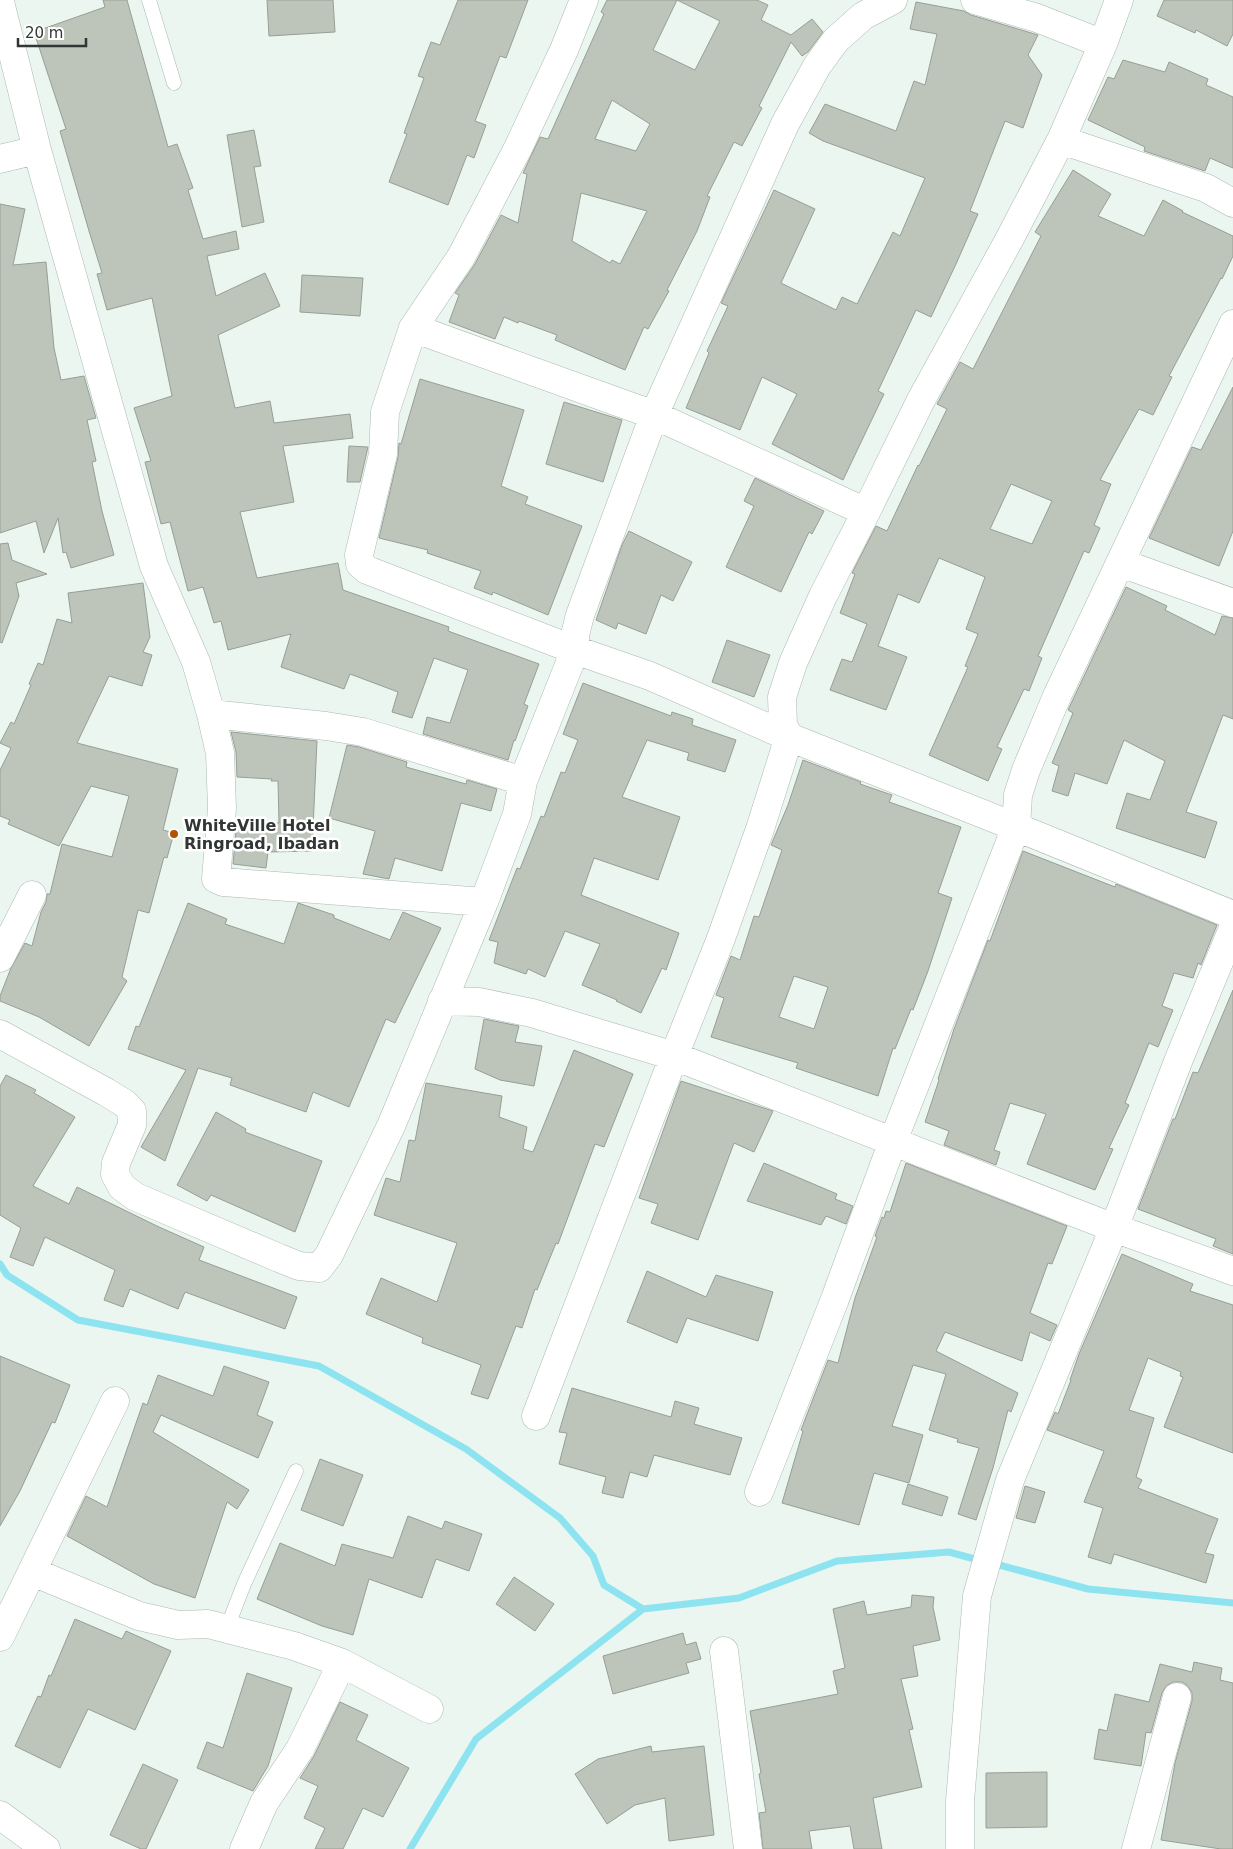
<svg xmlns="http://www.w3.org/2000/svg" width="1233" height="1849" viewBox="0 0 1233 1849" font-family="'DejaVu Sans',sans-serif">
<rect width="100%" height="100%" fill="#eaf6ef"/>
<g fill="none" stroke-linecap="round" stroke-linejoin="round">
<!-- stream -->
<path stroke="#8de4f0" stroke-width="7" d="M0,1264L7,1275L78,1320L319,1366L466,1449L560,1518L593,1556L604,1585L643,1609L739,1598L837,1561L949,1552L982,1561
M992,1563L1088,1589L1233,1603
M410,1849L476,1739L643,1609"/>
</g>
<!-- building -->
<path fill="#bdc5bb" stroke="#979f95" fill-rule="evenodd" d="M103,0H127L168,147L177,144L193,188L188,190L203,239L236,231L239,249L207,256L216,296L265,273L280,306L218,335L235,408L270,401L274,423L350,414L353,438L283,446L294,502L240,512L257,578L338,563L343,590L449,627L448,631L539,664L524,704L528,706L515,741L514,740L508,760L423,734L427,717L450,723L468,670L434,658L412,718L392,712L398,692L350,674L344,689L281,667L291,634L228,650L221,621L214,623L203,587L188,591L170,522L161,524L145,462L151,461L134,408L172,396L152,298L107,310L97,274L102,273L89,231L60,131L66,129L34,32L105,7Z
M267,0H333L335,32L269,36Z
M458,0H528L506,58L500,56L475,121L486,125L474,158L467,155L448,205L389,182L407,134L404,133L424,78L418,76L431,42L440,45Z
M607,0H757L768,5L761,20L791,35L812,19L823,32L808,52L802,56L791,42L759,106L762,108L742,146L734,142L707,196L710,197L697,231L667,290L669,291L648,329L644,327L625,370L555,340L557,335L519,321L518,323L504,317L495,339L449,322L459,295L455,293L475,264L501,215L518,223L527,174L523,173L540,137L548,139L604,14L601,12ZM677,0L720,21L695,70L653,50ZM612,100L650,124L636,151L595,139ZM581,193L647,211L620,264L612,260L610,263L572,241Z
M1164,0H1233V34L1227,46L1196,30L1195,33L1157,16Z
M916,2L964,11L971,15L1038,35L1028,55L1042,75L1023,128L1005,121L970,211L978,214L956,264L931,317L916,310L878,391L884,394L843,480L772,444L797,394L762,377L740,430L686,408L709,353L707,351L728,306L721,303L774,190L815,209L781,283L836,310L842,297L857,304L893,232L900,236L925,178L823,141L809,133L825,104L896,131L914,81L925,85L937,34L910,29Z
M1123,60L1165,72L1169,62L1208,79L1206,85L1233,97V168L1210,158L1205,171L1144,151L1145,147L1088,120L1108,77L1114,79Z
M254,130L261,166L254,167L264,222L242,227L227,135Z
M1073,170L1111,194L1098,216L1144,236L1163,200L1183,211L1182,212L1233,236V256L1222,279L1221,278L1169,376L1172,377L1153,415L1139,409L1100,480L1111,484L1094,525L1100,528L1089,553L1084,551L1038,656L1042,658L1029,691L1024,689L997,747L1002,749L988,781L929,755L968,667L965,666L978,634L966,629L985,577L939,558L919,603L898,594L878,646L907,657L886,710L830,690L842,659L852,662L867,624L840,613L855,574L852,573L876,526L887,531L918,465L919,466L947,409L937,404L960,362L973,369L1041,236L1035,232ZM1011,484L1052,501L1032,544L990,529Z
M0,204L25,209L13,265L46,262L54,348L61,380L84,376L96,418L87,420L96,461L92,462L102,511L114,555L71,568L66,552L63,553L58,518L44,553L36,521L0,533Z
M302,275L363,278L360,316L300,312Z
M420,379L524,410L501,486L528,497L525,504L582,526L548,615L493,592L492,595L474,588L481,571L427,553L428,550L379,538L398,457L399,443L401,444Z
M1233,387V531L1219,566L1149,538L1192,447L1201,450Z
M564,402L622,420L603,482L546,464Z
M349,446L368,447L360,482H347Z
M755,478L824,511L812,534L809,532L781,592L726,567L754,506L744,501Z
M629,531L692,562L673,601L661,595L646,634L618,623L616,629L596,620L622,545Z
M8,543L12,560L47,574L16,583L19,596L2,643L0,642V544Z
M143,583L150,637L143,652L152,655L142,686L109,676L77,743L178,769L163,830L174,833L167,858L164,857L149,913L138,910L122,977L127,981L89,1046L39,1017L0,1001V996L11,968L25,943L32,946L41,912L46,902L47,894H50L62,844L112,857L129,796L91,786L59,846L8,824L10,820L0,816V770L11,748L0,743L11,722L14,724L31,685L29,684L38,663L43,665L57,619L72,623L68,593Z
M1126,587L1167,606L1165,610L1215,635L1222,616L1233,618V719L1223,715L1186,812L1217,822L1205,858L1116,828L1127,793L1150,800L1165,761L1124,740L1107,784L1075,773L1068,796L1052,791L1059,766L1052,763L1073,713L1068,710Z
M727,640L770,655L754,697L712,682Z
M583,683L671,716L672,712L693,719L692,725L736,740L725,772L687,760L689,753L647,740L622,797L680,817L658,880L594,858L581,895L679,933L666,970L662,968L641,1013L616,1001L617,1000L582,985L600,944L565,931L545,977L528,969L526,974L494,963L498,942L489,940L517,868L520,869L541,816L544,817L561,772L565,773L578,740L563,734Z
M231,732L317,741L312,851L268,852L266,868L233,864L237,819L279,823L278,781H271L272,779L237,777L236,752Z
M347,745L359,747L407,762L406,767L466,784L467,780L497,789L491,811L461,803L442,871L395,858L389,879L363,874L375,831L329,818Z
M803,760L861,782L860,784L892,795L889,802L961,827L938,893L952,898L928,971L913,1010L911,1009L895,1049L893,1048L878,1096L796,1068L798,1063L711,1037L724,998L716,995L731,956L740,960L754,916L759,917L782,850L771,845L788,805ZM794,976L828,987L814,1029L779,1017Z
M1023,851L1115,887L1116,884L1217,925L1201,965L1198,963L1193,978L1174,973L1162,1006L1173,1010L1158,1047L1149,1043L1125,1103L1129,1105L1109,1148L1113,1149L1095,1190L1027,1164L1046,1114L1010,1103L994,1150L1000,1152L996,1165L944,1145L949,1131L925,1122L939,1080L938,1079L954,1029L988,940L990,941Z
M188,903L227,919L225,924L284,944L298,903L334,915V918L390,940L403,912L441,928L395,1023L386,1019L349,1107L313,1092L306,1112L230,1085L232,1078L198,1068L165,1161L141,1147L186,1070L128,1049L136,1026L139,1027Z
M1233,990V1254L1213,1246L1216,1239L1138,1209L1173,1119H1175L1193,1072L1198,1073Z
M484,1019L519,1026L515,1042L542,1046L534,1086L500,1080L475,1069Z
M574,1050L633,1074L604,1147L595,1144L558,1244L556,1243L537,1290L535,1289L522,1328L516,1326L488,1399L471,1394L481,1365L422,1343L423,1338L366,1314L381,1278L437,1302L457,1243L374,1215L386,1178L400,1182L409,1140L415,1141L426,1083L502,1096L499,1117L527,1127L523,1149L533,1152Z
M6,1075L36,1090L34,1093L75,1117L33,1186L69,1204L77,1187L159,1227L204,1247L199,1260L297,1297L285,1329L185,1292L178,1309L130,1289L123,1307L104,1300L115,1270L45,1237L33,1266L10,1257L21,1228L0,1215V1086Z
M681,1081L773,1111L754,1152L734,1143L698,1240L651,1223L658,1204L639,1198Z
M216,1112L246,1129L245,1132L322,1161L295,1232L211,1195L207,1201L177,1185Z
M764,1163L837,1194L835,1199L853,1206L846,1224L826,1216L821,1225L747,1201Z
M906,1163L1067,1226L1052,1264L1048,1263L1030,1313L1057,1325L1050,1341L1030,1332L1022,1361L945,1332L936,1351L1018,1393L1011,1412L1008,1410L993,1468L976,1520L958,1514L979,1448L957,1442L958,1439L929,1430L946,1374L913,1365L892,1426L923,1435L909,1483L874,1473L859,1525L782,1503L803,1431L801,1430L828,1360L838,1363L855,1298L877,1237L875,1236L882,1217L884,1218L886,1211L890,1212Z
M1122,1254L1193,1284L1190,1291L1233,1305V1453L1164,1427L1183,1377L1180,1376L1181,1372L1148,1358L1129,1410L1154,1418L1136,1477L1142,1480L1138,1488L1218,1519L1205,1553L1214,1555L1206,1583L1114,1554L1111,1564L1088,1557L1103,1508L1084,1502L1104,1451L1047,1430L1055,1412L1058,1414L1071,1380H1070L1079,1354Z
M647,1271L706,1297L716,1275L773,1292L758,1341L687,1318L677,1343L627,1322Z
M0,1356L70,1385L55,1423L52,1422L20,1491L0,1526Z
M224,1366L269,1382L257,1415L273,1422L258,1458L161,1415L153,1432L249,1490L237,1509L227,1502L195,1598L154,1584L67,1536L86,1496L107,1507L143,1403L147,1405L158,1375L213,1396Z
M572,1388L671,1417L675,1401L699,1408L694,1424L742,1438L730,1475L654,1455L647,1477L630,1472L623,1498L602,1493L606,1477L559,1464L567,1433L559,1432Z
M320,1459L363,1475L343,1526L301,1510Z
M908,1484L948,1497L942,1516L902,1504Z
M1025,1486L1045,1492L1035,1523L1016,1518Z
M408,1516L442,1529L445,1521L482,1534L469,1571L436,1559L422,1598L369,1579L353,1635L322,1626L257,1599L280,1543L335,1566L342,1544L393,1558Z
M514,1577L554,1604L535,1631L496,1604Z
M912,1595L934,1597L933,1607L940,1640L913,1646L918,1676L901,1679L913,1729L909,1730L922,1787L873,1798L882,1849H854L850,1826L809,1831L812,1849H763L759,1813L766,1812L759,1774L761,1773L750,1711L838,1694L833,1671L845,1668L833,1609L864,1601L867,1615L911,1607Z
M75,1619L122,1639L126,1631L171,1651L135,1730L88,1709L60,1768L15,1746L38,1696L41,1697L49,1675L51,1676Z
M683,1633L686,1645L696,1642L701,1659L686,1663L689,1673L613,1694L603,1656Z
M1194,1662L1222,1668L1220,1680L1233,1683V1849H1221L1161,1840L1175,1763L1192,1701V1693L1188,1686L1182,1682H1173L1166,1686L1162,1693L1151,1733L1146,1732L1141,1766L1094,1759L1099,1729L1107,1731L1115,1694L1149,1702L1160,1664L1192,1672Z
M247,1673L292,1688L268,1766L253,1791L197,1768L207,1742L223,1748Z
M340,1702L368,1715L356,1740L409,1768L383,1817L363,1808L343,1849H315L325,1828L304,1818L318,1786L300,1778L314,1756Z
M651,1746L652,1752L704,1746L714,1835L669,1841L665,1798L635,1805L607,1824L575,1774L598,1759Z
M143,1764L178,1780L146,1849H141L110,1835Z
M1047,1772V1827L986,1828V1773Z"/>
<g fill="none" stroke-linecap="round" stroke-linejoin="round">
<!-- lane casing -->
<g stroke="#acb8b2" stroke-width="15">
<path id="lane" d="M149,0L174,83
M227,1628L244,1584L296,1471"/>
</g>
<!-- street casing -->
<g stroke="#acb8b2" stroke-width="29">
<path id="street" d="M584,0L564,50L518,148L461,257L413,328L385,412L383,454L359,555L360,564L367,570L575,650L650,676L789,737L1016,827L1233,915
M975,0L1037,18L1103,44
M0,2L37,150L154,566L196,662L211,714L220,753L222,808L216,879L223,882L484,902
M1061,140L1206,188L1233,203
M0,159L37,150
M413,328L654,415L866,512
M1121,563L1233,603
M211,714L326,726L363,732L523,781
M0,958L32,895
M442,1001L479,1002L532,1013L674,1056L1114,1228L1233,1271
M0,1034L106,1092L124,1103L132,1111V1125L116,1163L115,1174L122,1187L136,1197L279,1258L299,1266L319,1268L329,1255L391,1126L484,902L517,814L523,781L575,650V635L580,615L654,415L785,124L817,66L836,40L863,16L893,0
M536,1416L674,1056L720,941L760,829L789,737L783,725L782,697L793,663L823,596L866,512L921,400L1009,240L1061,140L1103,44L1119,0
M759,1492L835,1299L893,1141L1016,827L1018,795L1026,770L1057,696L1233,324
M33,1572L139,1616L178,1625L208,1624L294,1646L342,1663L429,1709
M0,1637L115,1401
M724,1651L748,1849
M0,1815L46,1849
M244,1849L264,1803L300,1749L342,1663
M960,1849V1801L977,1596L1010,1480L1114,1228L1179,1059L1233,928
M1136,1849L1177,1697"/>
</g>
<!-- lane -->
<use href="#lane" stroke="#fff" stroke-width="14"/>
<!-- street -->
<use href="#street" stroke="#fff" stroke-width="28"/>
</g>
<!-- markers -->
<circle fill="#b15300" stroke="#fff" stroke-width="2" cx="174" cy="834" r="5"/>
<g text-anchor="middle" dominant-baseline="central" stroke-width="5" stroke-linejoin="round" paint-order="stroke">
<!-- poi labels -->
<g font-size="16" font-weight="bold" fill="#313634" stroke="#fff" text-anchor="start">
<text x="184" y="825">WhiteVille Hotel<tspan x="184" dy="18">Ringroad, Ibadan</tspan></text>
</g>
</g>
<!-- scale -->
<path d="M18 38v8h68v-8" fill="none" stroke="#313634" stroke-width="2.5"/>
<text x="25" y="38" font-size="15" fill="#313634" stroke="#ffffff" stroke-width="4" paint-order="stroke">20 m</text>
</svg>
